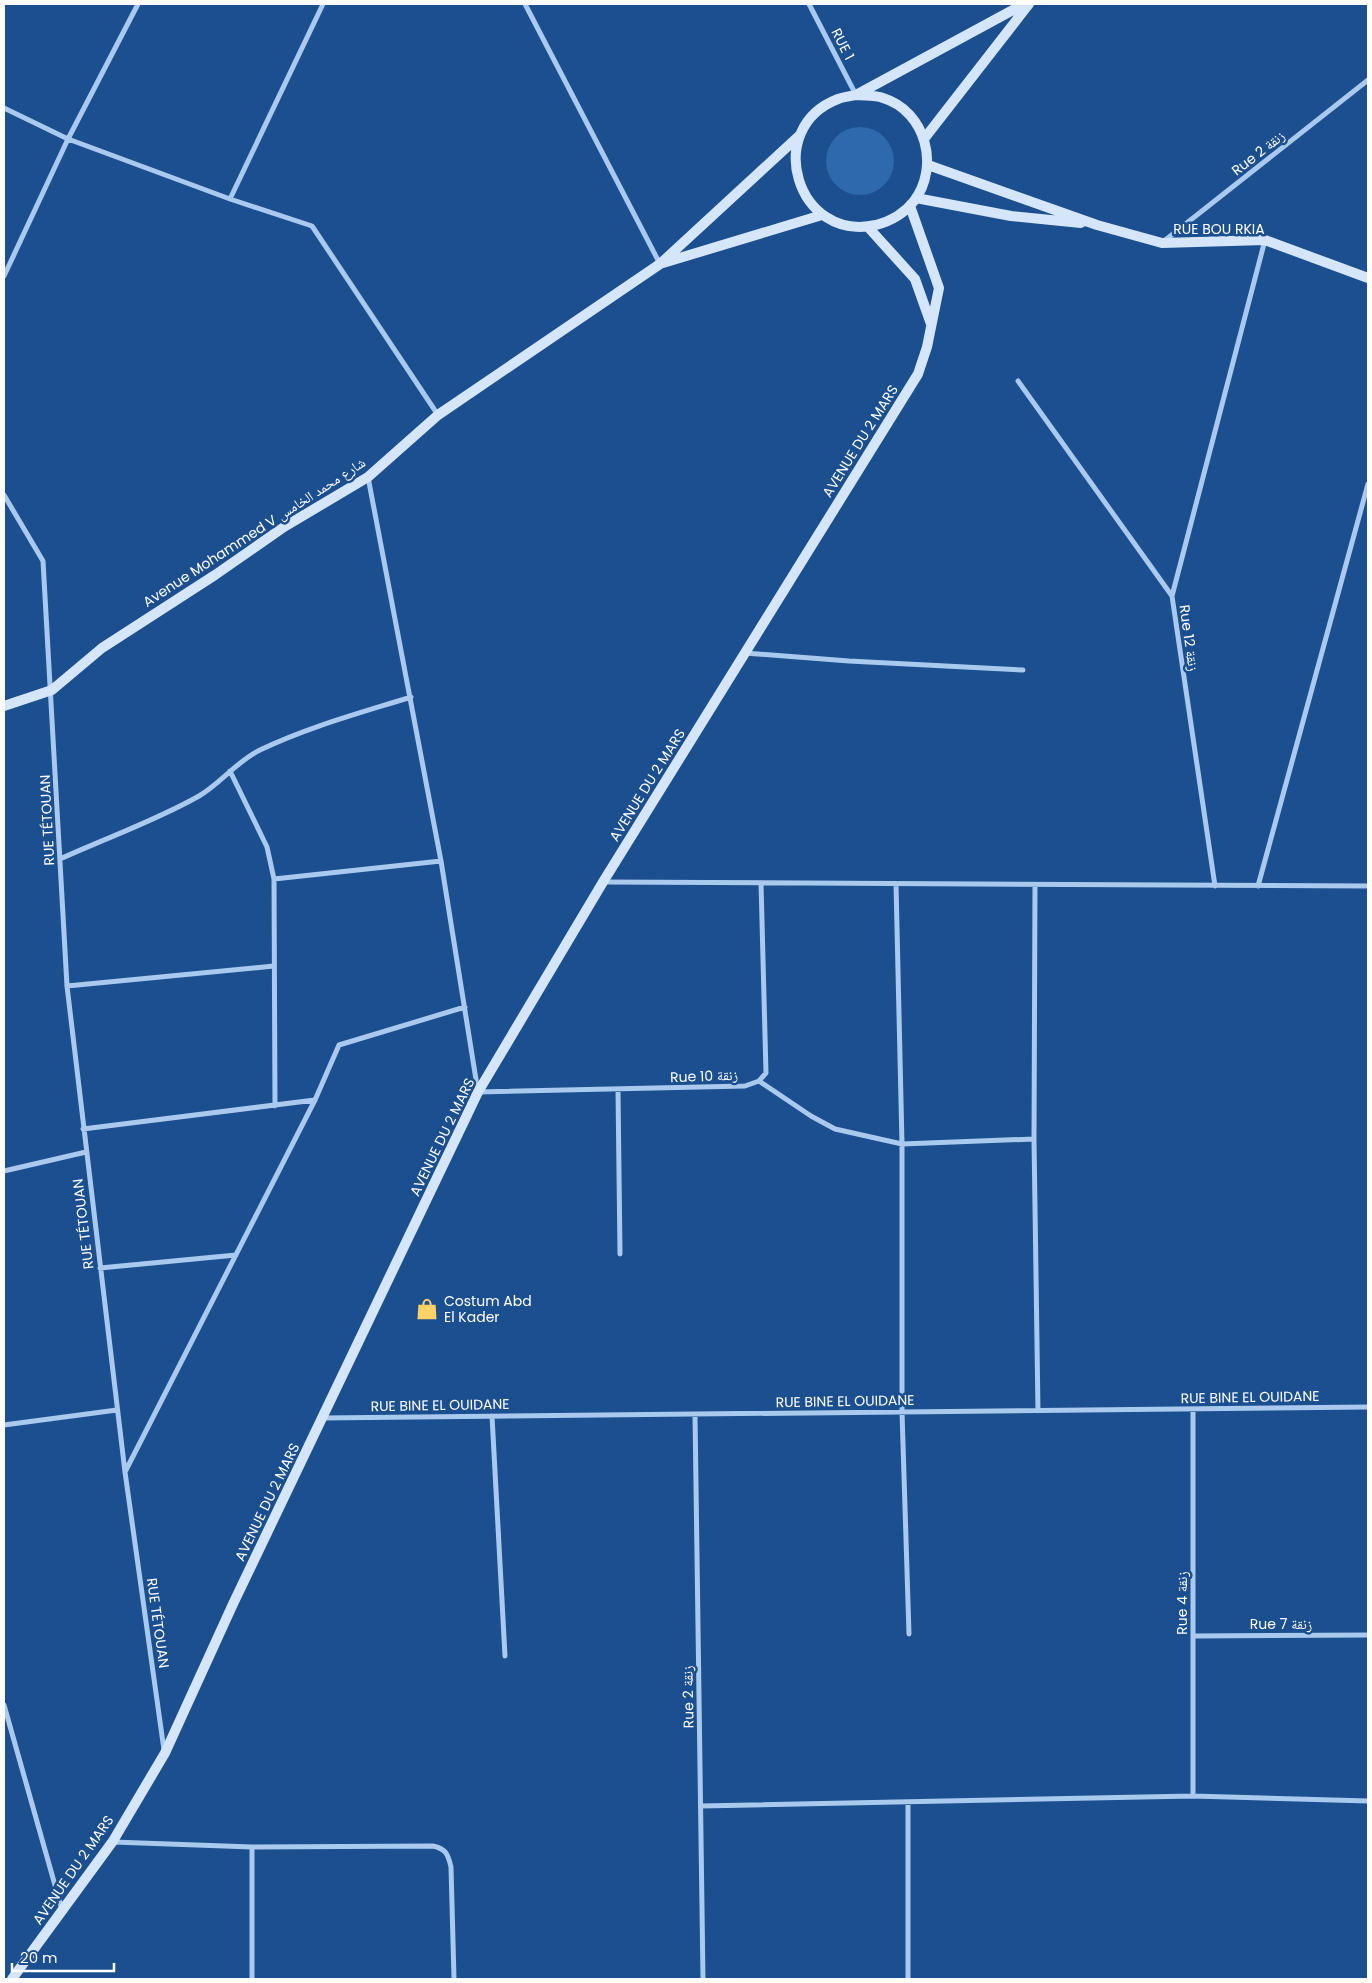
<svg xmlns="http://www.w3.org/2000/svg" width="1372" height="1983" viewBox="0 0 1372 1983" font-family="Poppins,'Noto Naskh Arabic',sans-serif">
<rect width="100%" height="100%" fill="#1b4f8f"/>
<!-- green -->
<path fill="#2e69ad" d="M826 161a34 34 0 1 1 68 0a34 34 0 1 1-68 0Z"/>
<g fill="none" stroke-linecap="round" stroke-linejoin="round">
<!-- street -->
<path stroke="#a9c9ee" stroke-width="5" d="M525,4L660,264
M809,4L856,95
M4,108L68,139L230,199L312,226L438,415
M230,199L323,4
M1164,241L1368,80
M4,276L68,139L138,4
M1018,381L1172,596L1215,886
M368,477L441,861L478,1092L745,1086L759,1081L766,1073L761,883
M4,495L43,561L67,986L125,1472L164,1750
M1172,596L1265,240
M745,653L849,661L1023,670
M230,771L267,847L274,879L275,1106
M60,859C106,838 155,821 199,796C221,783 237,761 260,750C308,727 360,713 411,697
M274,879L441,861
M603,882L1368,886
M896,884L902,1144V1412L909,1634
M1035,885L1034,1139L1038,1411
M1258,886L1368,484
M67,986L274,966
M759,1081L811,1116L835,1129L902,1144L1034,1139
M618,1090L620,1254
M83,1129L315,1100L339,1045L465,1007
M4,1171L86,1152
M100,1268L236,1255
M1193,1409V1796
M695,1414L703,1979
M492,1416L505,1656
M323,1418L1368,1407
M4,1425L117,1410
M125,1472L315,1100
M1194,1636L1368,1635
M4,1705L62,1910
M908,1803V1979
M701,1806L1193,1796L1368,1801
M113,1842L252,1847L433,1846C446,1849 448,1854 451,1867L454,1979
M252,1847V1979"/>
<!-- secondary -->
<path stroke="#d6e6fa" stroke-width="10" d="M856,95C865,96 875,95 883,98C926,111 940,167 914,201C904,214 891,221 876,225C797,243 762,128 838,99C843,97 850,96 856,95L1024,4
M924,139L1029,4
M928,165L1097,225L1162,243L1265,240L1368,278
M916,198L1011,216L1081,223
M868,227L915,279L931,324
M663,263L822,215
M4,706L52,690L102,648L215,575L284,527L368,477L438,415L660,264L800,135
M12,1979L113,1841L165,1753L233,1604L478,1092L603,882L918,374L927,347L939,288L910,206"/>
</g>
<!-- icons -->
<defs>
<g id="shop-bare" transform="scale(1.725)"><path d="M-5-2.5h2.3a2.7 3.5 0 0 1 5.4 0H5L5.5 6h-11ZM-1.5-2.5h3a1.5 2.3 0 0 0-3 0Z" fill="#ffd166" stroke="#1b4f8f" stroke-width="2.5" paint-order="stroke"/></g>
</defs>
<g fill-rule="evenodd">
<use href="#shop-bare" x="427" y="1309"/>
</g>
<g text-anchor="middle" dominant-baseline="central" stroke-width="5" stroke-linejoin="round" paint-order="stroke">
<!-- street labels -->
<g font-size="14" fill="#fff" stroke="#1b4f8f">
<text transform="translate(843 44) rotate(63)">RUE 1</text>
<text transform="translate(1258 153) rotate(-38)">Rue 2 زنقة</text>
<text x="1219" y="229">RUE BOU RKIA</text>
<text transform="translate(860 441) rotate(-58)">AVENUE DU 2 MARS</text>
<text transform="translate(254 532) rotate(-33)">Avenue Mohammed V شارع محمد الخامس</text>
<text transform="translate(1189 638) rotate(82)">Rue 12 زنقة</text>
<text transform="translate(647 785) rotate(-58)">AVENUE DU 2 MARS</text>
<text transform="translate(47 820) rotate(-93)">RUE TÉTOUAN</text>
<text transform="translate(704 1076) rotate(-2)">Rue 10 زنقة</text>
<text transform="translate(442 1137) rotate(-64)">AVENUE DU 2 MARS</text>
<text transform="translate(83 1224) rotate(-97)">RUE TÉTOUAN</text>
<text transform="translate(1250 1397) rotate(-1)">RUE BINE EL OUIDANE</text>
<text transform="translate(845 1401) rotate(-1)">RUE BINE EL OUIDANE</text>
<text transform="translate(440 1405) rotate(-1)">RUE BINE EL OUIDANE</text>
<text transform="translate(267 1502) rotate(-64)">AVENUE DU 2 MARS</text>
<text transform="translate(1182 1603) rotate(-90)">Rue 4 زنقة</text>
<text transform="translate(158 1623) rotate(82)">RUE TÉTOUAN</text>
<text x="1281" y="1624">Rue 7 زنقة</text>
<text transform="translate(688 1697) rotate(-91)">Rue 2 زنقة</text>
<text transform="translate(73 1870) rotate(-55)">AVENUE DU 2 MARS</text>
</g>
<!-- poi labels -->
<g font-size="14" fill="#fff" stroke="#1b4f8f" text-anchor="start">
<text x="444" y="1301">Costum Abd<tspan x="444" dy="16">El Kader</tspan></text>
</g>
</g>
<!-- border -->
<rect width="1372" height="1983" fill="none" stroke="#ffffff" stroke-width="10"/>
<!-- scale -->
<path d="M12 1963v8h102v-8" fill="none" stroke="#ffffff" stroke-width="2.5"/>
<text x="20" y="1963" font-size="15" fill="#ffffff" stroke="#1b4f8f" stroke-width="4" paint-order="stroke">20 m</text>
</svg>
